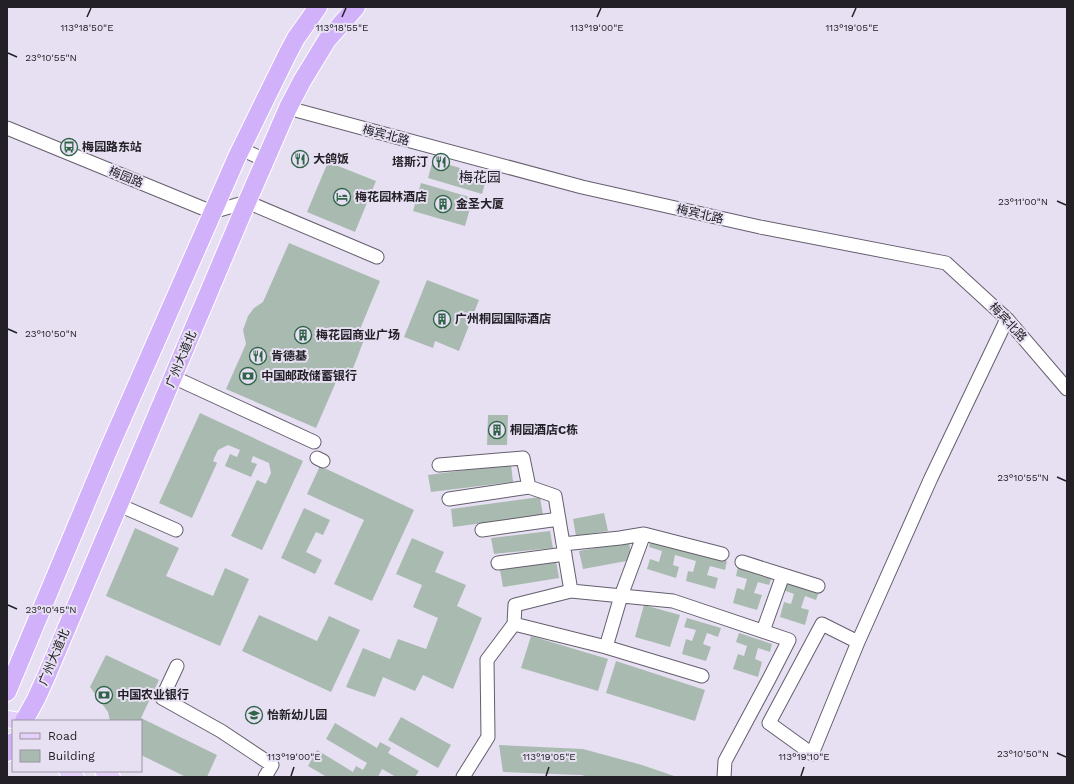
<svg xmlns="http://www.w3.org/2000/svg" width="1074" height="784" viewBox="0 0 1074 784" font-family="'Work Sans','Noto Sans SC',sans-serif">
<rect width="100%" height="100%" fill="#e7e0f2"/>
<!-- building -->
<path fill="#a9bbb0" d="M433,160L487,176L482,194L428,178Z
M328,162L376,181L355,232L307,212Z
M421,183L473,198L465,226L413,211Z
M289,243L380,281L358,334L365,337L349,379L339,375L316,428L226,389L246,344L243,330L248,316L254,308L263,302Z
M427,280L479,300L459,351L435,341L433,348L404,337Z
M200,413L303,461L262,550L231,536L257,480L266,484L271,473L269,463L253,456L251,462L257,464L251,477L225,466L230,454L237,457L240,450L228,445L218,450L213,461L217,463L192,518L159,503Z
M488,415H508L507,445H487Z
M511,464L513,482L431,492L428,475Z
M320,466L414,510L372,601L334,584L364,520L307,494Z
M540,497L543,515L453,527L451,509Z
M304,508L330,520L323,535L316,532L306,552L322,560L315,574L281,558Z
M604,513L608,531L576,536L573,519Z
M135,528L179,548L166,576L213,596L225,568L249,579L220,646L106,596Z
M550,531L553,548L494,554L491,538Z
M412,538L444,552L435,572L466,585L457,606L482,618L453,689L423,675L415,691L383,677L375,697L346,687L363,648L390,659L398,639L426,649L438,618L413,607L422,585L396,574Z
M651,539L727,561L725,570L710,566L707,575L718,578L715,589L686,581L688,571L693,572L696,561L675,555L673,565L679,567L676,578L647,569L650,559L659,562L662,551L649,547Z
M629,542L632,560L583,569L579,551Z
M556,561L559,578L503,587L500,570Z
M738,567L772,577L769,585L758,582L754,593L762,595L757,610L733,603L737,588L744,590L747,579L736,576Z
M785,581L819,592L816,600L805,596L801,608L809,610L805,625L780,617L784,602L791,604L794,594L783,590Z
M644,605L680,615L670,647L635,637Z
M259,615L317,641L329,616L360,630L331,692L242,651Z
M687,618L721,628L718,637L707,633L703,644L711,647L706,661L682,654L686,639L692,641L696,630L684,627Z
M739,633L772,644L770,652L758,648L755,659L762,662L758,677L733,669L738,654L744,656L747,646L736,642Z
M531,636L608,659L598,691L521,668Z
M106,655L159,680L141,718L217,755L207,777H186L141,755V721H110L108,712L90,687Z
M616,661L705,690L695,721L606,693Z
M401,717L451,745L438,768L388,740Z
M335,723L377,748L380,742L391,748L388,753L419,771L415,777H396L382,769L378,777H327L308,766L317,750L353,772L356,766L363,770L367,763L326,739Z
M499,745L583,749L642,765L677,777H590L581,775L503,772Z"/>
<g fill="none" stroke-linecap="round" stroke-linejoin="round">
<!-- minor casing -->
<g stroke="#645e6d" stroke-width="15">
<path id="minor" d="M288,108L582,187L760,227L946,263L1007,319L1067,389
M7,128L212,212L247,202L377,257
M241,149L265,160
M173,377L314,442
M317,458L323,461
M439,465L523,458L529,487L555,496L571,591
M449,499L529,487
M119,505L176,530
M482,530L559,519
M644,534L722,554
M742,562L783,575L763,631
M498,563L565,554
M783,575L818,586
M514,624L606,647L621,596L644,534L620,538L563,544
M858,642L822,624L769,723L812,754L858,642L931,478L1007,319
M606,647L702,676
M177,666L162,698L221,731L272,765L265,777
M463,777L488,737L487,660L514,624L515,605L571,591L673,601L789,640L769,679L725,761L724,777"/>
</g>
<!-- major casing -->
<g stroke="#fff" stroke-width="18">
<path id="major" d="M7,719L19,721
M67,771L76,777
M103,771L112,777"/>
</g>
<!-- highway casing -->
<g stroke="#fff" stroke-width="20">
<path id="highway" d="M7,692L107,453L237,157L287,55L296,38L318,7
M24,721L36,699L46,677L247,202L288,108L302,81L327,40L356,7
M7,752L13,742"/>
</g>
<!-- minor -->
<use href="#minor" stroke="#fff" stroke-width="13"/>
<!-- major -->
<use href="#major" stroke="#e3d0fb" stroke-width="16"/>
<!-- highway -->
<use href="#highway" stroke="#d1b1f9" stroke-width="18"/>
</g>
<!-- ticks -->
<path fill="none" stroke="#232027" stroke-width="1.5" d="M87,17L91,8M342,17L346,8M597,17L601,8M852,17L856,8M8,53L17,57M1057,201L1066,205M8,329L17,333M1057,477L1066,481M8,605L17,609M1057,753L1066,757M291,776L294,767M546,776L549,767M801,776L804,767"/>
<!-- icons -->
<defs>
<g id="bus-ring" transform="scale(0.9)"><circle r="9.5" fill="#e7e0f2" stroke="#306449" stroke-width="1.5"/><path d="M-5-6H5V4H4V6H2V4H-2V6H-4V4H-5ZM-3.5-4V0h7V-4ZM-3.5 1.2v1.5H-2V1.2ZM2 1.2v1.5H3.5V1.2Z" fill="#306449"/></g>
<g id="restaurant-ring" transform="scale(0.9)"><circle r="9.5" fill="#e7e0f2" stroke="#306449" stroke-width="1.5"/><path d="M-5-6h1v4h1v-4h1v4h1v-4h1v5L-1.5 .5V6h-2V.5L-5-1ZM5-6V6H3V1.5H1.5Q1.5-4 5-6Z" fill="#306449"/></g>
<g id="hotel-ring" transform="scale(0.9)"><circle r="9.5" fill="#e7e0f2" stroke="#306449" stroke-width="1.5"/><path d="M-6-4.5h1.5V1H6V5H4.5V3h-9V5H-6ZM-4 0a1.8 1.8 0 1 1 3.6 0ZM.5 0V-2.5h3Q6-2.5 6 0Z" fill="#306449"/></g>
<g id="building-ring" transform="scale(0.9)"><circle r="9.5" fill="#e7e0f2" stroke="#306449" stroke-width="1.5"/><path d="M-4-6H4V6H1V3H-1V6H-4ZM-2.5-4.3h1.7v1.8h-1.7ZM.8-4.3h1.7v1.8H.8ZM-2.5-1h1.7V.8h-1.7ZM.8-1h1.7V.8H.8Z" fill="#306449"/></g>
<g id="bank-ring" transform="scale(0.9)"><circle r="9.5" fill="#e7e0f2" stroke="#306449" stroke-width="1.5"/><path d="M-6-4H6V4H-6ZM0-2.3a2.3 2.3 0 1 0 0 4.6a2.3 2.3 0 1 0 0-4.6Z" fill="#306449"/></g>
<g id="school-ring" transform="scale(0.9)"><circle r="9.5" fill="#e7e0f2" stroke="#306449" stroke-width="1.5"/><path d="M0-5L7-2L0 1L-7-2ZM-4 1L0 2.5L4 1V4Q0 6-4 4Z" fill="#306449"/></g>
</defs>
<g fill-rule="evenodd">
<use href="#bus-ring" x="69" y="147"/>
<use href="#restaurant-ring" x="300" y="159"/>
<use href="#restaurant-ring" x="441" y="162"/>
<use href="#hotel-ring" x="342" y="197"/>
<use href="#building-ring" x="443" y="204"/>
<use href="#building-ring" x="442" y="319"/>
<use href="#building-ring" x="303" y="335"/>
<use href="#restaurant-ring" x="258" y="356"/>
<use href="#bank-ring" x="248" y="376"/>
<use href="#building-ring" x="497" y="430"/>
<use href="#bank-ring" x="104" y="695"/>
<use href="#school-ring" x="254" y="715"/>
</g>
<g text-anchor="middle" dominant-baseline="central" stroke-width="4" stroke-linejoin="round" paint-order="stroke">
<!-- street labels -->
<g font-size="12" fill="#232027" stroke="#e7e0f2">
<text transform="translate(386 135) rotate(15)">梅宾北路</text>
<text transform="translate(126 177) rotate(22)">梅园路</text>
<text transform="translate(700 214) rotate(13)">梅宾北路</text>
<text transform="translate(1008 322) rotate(47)">梅宾北路</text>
<text transform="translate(181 359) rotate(-67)">广州大道北</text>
<text transform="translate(54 657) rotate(-67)">广州大道北</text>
</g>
<!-- poi labels -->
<g font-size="12" font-weight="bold" fill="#232027" stroke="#e7e0f2" text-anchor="start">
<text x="82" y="147">梅园路东站</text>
<text x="313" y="159">大鸽饭</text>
<text x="428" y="162" text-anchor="end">塔斯汀</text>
<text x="355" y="197">梅花园林酒店</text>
<text x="456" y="204">金圣大厦</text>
<text x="455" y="319">广州桐园国际酒店</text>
<text x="316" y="335">梅花园商业广场</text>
<text x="271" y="356">肯德基</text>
<text x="261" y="376">中国邮政储蓄银行</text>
<text x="510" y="430">桐园酒店C栋</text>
<text x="117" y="695">中国农业银行</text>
<text x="267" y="715">怡新幼儿园</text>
</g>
<!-- quarter labels -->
<g font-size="14" fill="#232027" stroke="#e7e0f2">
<text x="480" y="177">梅花园</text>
</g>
</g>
<g font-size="10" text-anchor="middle" fill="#232027" stroke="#e7e0f2" stroke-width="4" stroke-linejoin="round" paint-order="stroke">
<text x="87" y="31">113°18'50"E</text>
<text x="342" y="31">113°18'55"E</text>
<text x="597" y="31">113°19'00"E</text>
<text x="852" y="31">113°19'05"E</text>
<text x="51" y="61">23°10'55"N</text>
<text x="1023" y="205">23°11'00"N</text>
<text x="51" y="337">23°10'50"N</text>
<text x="1023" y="481">23°10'55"N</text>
<text x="51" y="613">23°10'45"N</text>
<text x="1023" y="757">23°10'50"N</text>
<text x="294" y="760">113°19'00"E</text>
<text x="549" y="760">113°19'05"E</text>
<text x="804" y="760">113°19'10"E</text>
</g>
<!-- border -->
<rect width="1074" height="784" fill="none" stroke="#232027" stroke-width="16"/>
<!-- legend -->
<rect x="12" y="720" width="130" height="52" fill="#e7e0f2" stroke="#9993a1"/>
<rect x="20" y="733" width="20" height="6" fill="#e3d0fb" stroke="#9993a1"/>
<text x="48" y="740" font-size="12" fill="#232027">Road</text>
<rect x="20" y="750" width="20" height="12" fill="#a9bbb0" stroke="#9993a1"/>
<text x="48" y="760" font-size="12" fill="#232027">Building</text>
</svg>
